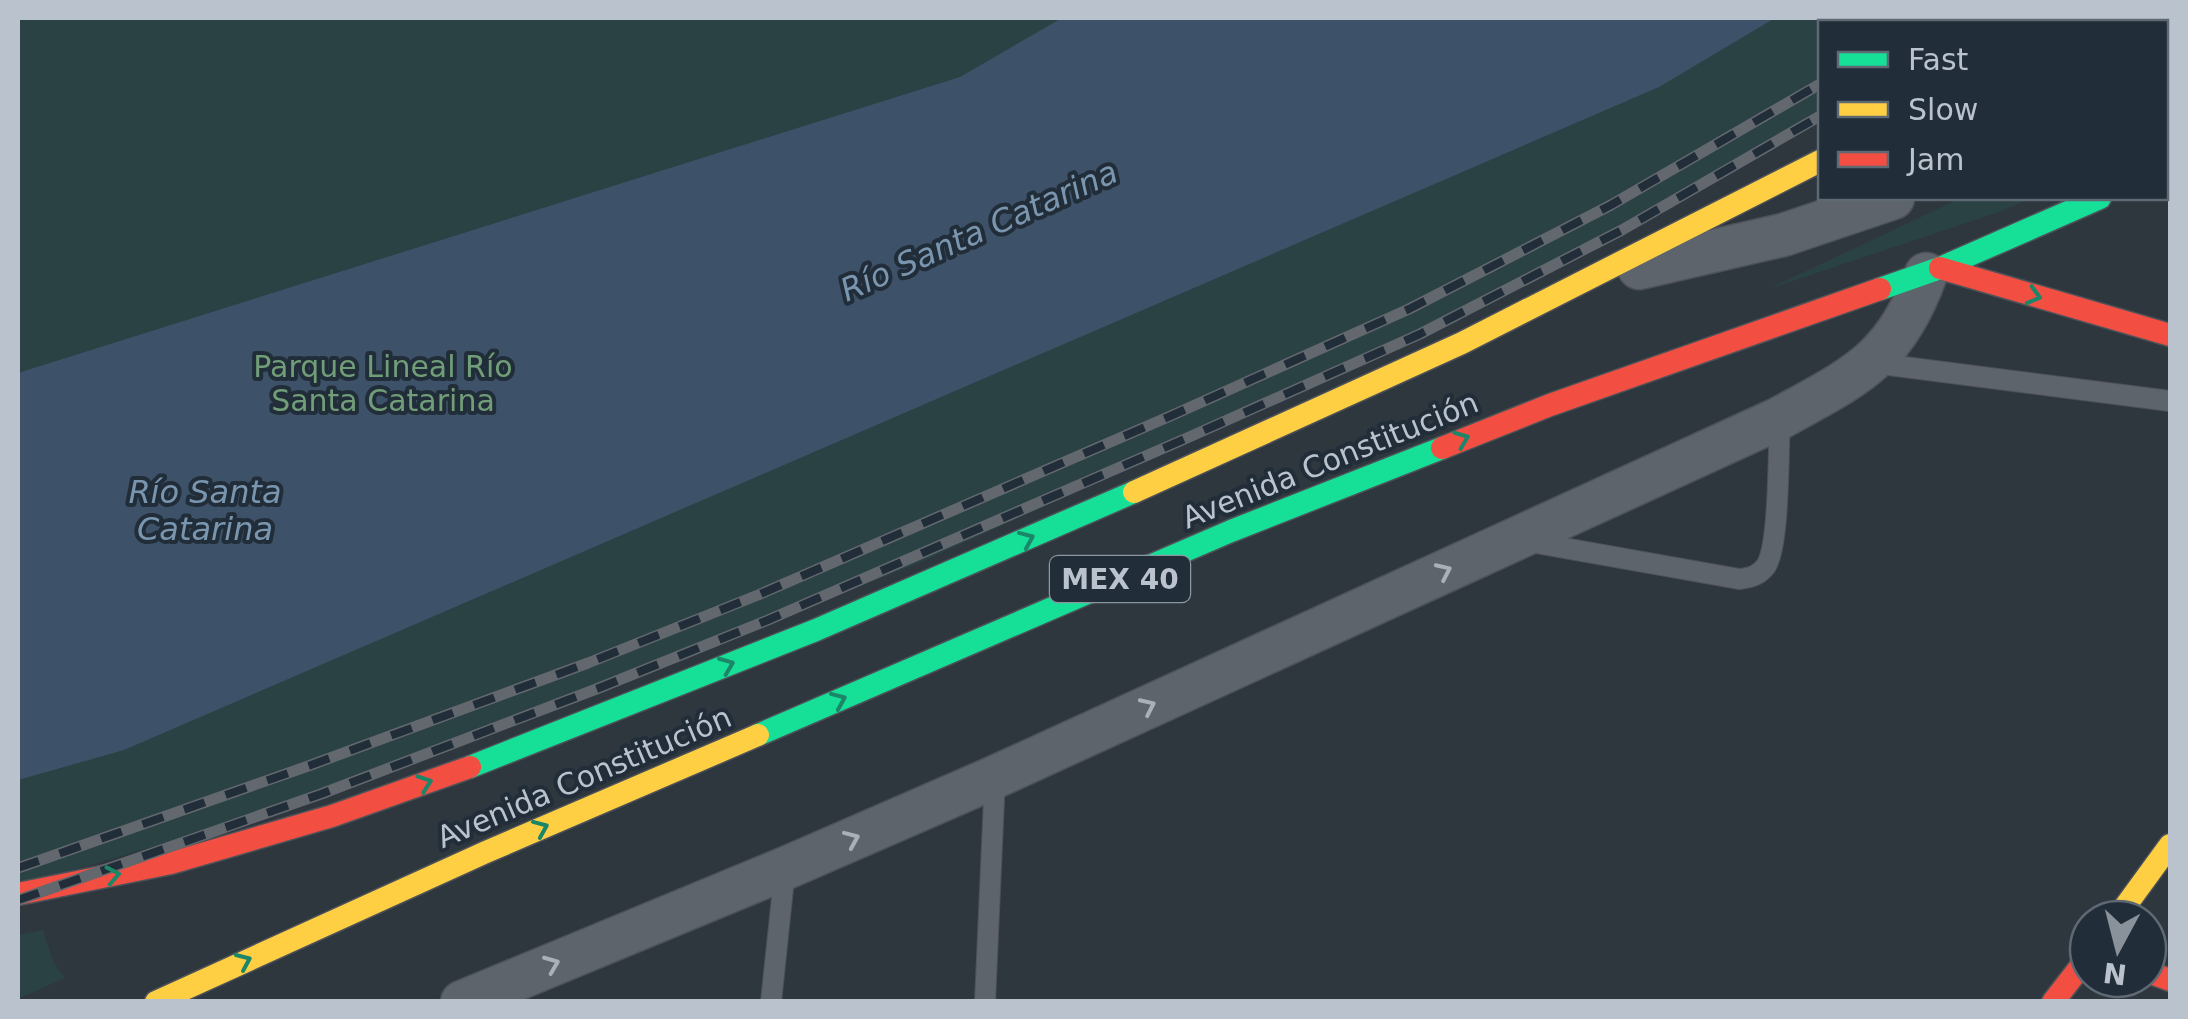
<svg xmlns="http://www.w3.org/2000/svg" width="2188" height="1019" viewBox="0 0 2188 1019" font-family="'DejaVu Sans',sans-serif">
<rect width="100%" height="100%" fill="#2e363e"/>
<!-- green -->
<path fill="#2b4244" d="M18,18H1994L1986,22H1820V117L1505,288L1216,429L919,563L320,798L18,886Z
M1961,198H2031L2002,211L1766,290Z
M43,930L53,961L65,978L18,999V935Z"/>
<!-- water -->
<path fill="#3d5269" d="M1062,18H1775L1659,87L124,750L18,780V373L960,77Z"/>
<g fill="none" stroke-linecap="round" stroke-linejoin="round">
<!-- lane casing -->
<g stroke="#4d5258" stroke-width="22">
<path id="lane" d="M1873,363L2170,401
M1525,541L1739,579C1751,578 1759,575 1766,566C1780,544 1778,448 1780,418
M771,1002L785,869
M985,1002L995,777"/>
</g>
<!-- street casing -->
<g stroke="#4d5258" stroke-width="45">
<path id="street" d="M2166,67L2170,64
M1639,268L1783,235L1893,198
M462,1002L786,868L995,777L1780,418C1856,376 1895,360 1926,274"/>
</g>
<!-- fast casing -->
<g stroke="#4d5258" stroke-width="25">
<path id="fast" d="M2166,164L2170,161
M1880,289L1940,268L2100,198
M758,735L1231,531L1442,448
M470,767L816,630L1134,492"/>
</g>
<!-- slow casing -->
<g stroke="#4d5258" stroke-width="25">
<path id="slow" d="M2080,22L2089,18
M1134,492L1462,343L1820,161
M2116,919L2170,845
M156,1002L486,852L758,735"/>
</g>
<!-- jam casing -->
<g stroke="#4d5258" stroke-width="25">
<path id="jam" d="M1940,268L2170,335
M1442,448L1550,405L1880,289
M18,894L171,863L332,816L470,767
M2148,972L2170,980
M2053,1002L2088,957"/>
</g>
<!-- lane -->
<use href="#lane" stroke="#5e646b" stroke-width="20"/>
<!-- street -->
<use href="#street" stroke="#5e646b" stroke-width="42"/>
<!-- fast -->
<use href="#fast" stroke="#16e098" stroke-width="22"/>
<!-- slow -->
<use href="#slow" stroke="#ffcf43" stroke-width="22"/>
<!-- jam -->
<use href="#jam" stroke="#f24e42" stroke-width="22"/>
<!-- rail casing -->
<g stroke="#63686f" stroke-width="11">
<path id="rail" d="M1926,22L1935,18
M1982,22L1990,18
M18,868L311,765L588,663L758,595L1175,414L1409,309L1611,205L1820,84
M18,900L321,794L599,688L768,620L1187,438L1420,334L1622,230L1820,116"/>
</g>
<!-- rail -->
<use href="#rail" stroke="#212d39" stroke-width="8" stroke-dasharray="22" stroke-linecap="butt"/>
</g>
<!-- one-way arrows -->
<defs><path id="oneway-chevron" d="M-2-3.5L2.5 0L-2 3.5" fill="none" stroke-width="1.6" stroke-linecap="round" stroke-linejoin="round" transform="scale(2.5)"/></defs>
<g stroke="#1c8668">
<use href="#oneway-chevron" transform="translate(2034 296) rotate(16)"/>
<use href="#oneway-chevron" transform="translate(1462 439) rotate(-21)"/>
<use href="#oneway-chevron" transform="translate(1027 539) rotate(-23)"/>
<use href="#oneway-chevron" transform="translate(727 665) rotate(-22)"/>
<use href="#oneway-chevron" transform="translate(839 700) rotate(-23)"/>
<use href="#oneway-chevron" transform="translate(425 783) rotate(-19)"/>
<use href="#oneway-chevron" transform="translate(541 828) rotate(-23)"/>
<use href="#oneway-chevron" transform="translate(113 875) rotate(-11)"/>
<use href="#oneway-chevron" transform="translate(244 961) rotate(-24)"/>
</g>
<g stroke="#a8b0b9">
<use href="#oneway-chevron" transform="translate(1444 571) rotate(-25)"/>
<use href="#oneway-chevron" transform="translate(1148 706) rotate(-25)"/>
<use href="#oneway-chevron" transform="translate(852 839) rotate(-23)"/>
<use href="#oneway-chevron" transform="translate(552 964) rotate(-22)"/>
</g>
<g text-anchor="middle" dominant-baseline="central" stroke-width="8" stroke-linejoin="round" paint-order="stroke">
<!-- shield labels -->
<rect fill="#212d39" stroke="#8c96a1" stroke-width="2.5" x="1050" y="556" width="140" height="46" rx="8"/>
<g font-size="28" font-weight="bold" fill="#bac3cd">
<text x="1120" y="579">MEX 40</text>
</g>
<!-- park labels -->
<g font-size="30" fill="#719e78" stroke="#212d39">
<text x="383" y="366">Parque Lineal Río<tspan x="383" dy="34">Santa Catarina</tspan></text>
</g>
<!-- street labels -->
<g font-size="30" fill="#bac3cd" stroke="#212d39">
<text transform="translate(1330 460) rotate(-22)">Avenida Constitución</text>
<text transform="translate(584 777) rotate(-23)">Avenida Constitución</text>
</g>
<!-- water labels -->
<g font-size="32" font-style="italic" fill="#7a96af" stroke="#212d39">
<text transform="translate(979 231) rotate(-24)">Río Santa Catarina</text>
<text x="205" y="492">Río Santa<tspan x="205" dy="37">Catarina</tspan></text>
</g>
</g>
<!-- border -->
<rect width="2188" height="1019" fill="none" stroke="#bac3cd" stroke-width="40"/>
<!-- legend -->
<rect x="1818" y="20" width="350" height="180" fill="#212d39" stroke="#5e6974" stroke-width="2.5"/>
<rect x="1838" y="52" width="50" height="15" fill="#16e098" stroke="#5e6974" stroke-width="2.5"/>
<text x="1908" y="70" font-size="30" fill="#bac3cd">Fast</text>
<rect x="1838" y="102" width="50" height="15" fill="#ffcf43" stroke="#5e6974" stroke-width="2.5"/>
<text x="1908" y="120" font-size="30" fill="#bac3cd">Slow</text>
<rect x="1838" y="152" width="50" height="15" fill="#f24e42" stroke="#5e6974" stroke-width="2.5"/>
<text x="1908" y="170" font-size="30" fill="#bac3cd">Jam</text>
<!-- north arrow -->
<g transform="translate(2118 949) rotate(187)"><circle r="48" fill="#212d39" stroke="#5e6974" stroke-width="2.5"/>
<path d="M0-8L18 38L0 25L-18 38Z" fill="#89929b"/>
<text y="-15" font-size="28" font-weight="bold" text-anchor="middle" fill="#bac3cd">N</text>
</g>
</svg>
